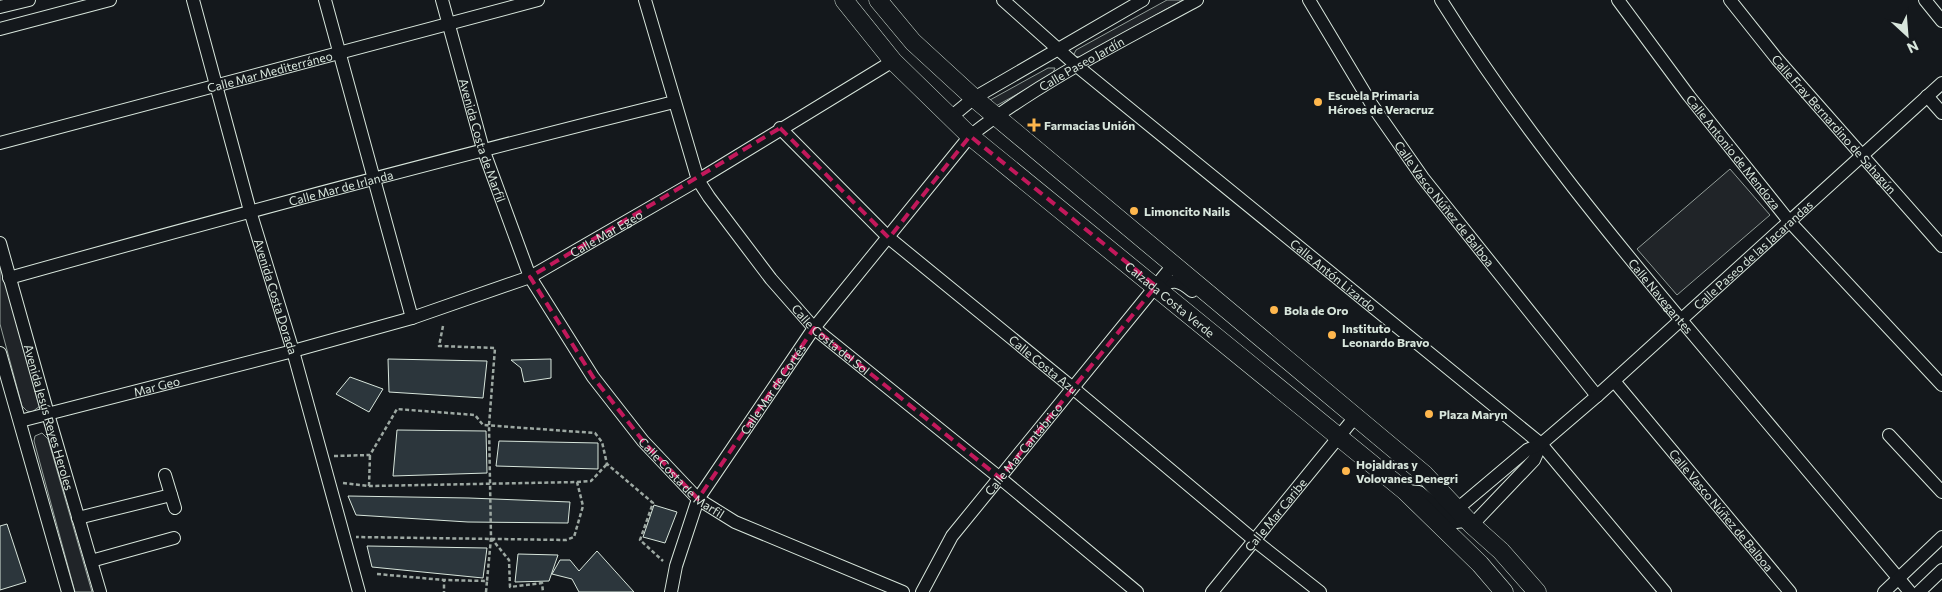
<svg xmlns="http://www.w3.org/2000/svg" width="1942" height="592" viewBox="0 0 1942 592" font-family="Commissioner,sans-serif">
<rect width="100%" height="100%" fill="#14181c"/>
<!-- grass -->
<path fill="#202428" stroke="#939e99" d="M1167,0H1183L1080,57L1073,56L1076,50Z
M1048,68H1055L1052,75L994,107L990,100Z
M1730,169L1770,215L1677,295L1637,249Z
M0,255L40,406L32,412L27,411L22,406L0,324Z
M42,433L48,439L92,592H75L34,441L35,436Z"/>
<!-- building -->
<path fill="#2c363c" stroke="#d8e6dc" d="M388,359L487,361L483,398L389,392Z
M551,359V378L524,382L521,368L511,360Z
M350,377L383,389L369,412L336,394Z
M397,430L486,431L487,473L393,476Z
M499,441L598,443V469L496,466Z
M348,496L469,498L570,502L568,523L468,522L356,515Z
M654,505L677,512L665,543L643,537Z
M7,524L26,582L0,590V526Z
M367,546L487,548L483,578L372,567Z
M597,551L634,592H579L572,579L552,574L560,560H570L579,571Z
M518,554L558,555L549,581L515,582Z"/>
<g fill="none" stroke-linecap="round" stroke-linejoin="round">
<!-- street casing -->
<g stroke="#d8e6dc" stroke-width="14">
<g id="street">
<path id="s1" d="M193,0L250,211L293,351L359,592"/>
<path d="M325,0L412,318"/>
<path id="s2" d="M442,0L483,149L530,277L593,377L643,441L698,499L735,522L903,592"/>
<path id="s3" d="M645,0L698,180L709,197L771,279L814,328L1000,478L1137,592"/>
<path id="s4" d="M1003,0L1077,66L1541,444L1665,592"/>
<path id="s5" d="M1309,0L1372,105L1423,178L1597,396"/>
<path id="s6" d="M1441,0C1522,130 1620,248 1719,365C1783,441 1846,517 1910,592"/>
<path id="s7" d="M1618,0L1689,96L1789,221L1942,385"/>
<path id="s8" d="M1730,0L1777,59L1942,246"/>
<path d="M1925,0L1942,21"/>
<path d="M0,7L29,0"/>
<path d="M0,29L110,0"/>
<path d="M1927,96L1942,113"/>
<path d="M951,117L974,98L1143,0"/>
<path id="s9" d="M780,128L889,238L1074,389L1254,540L1320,592"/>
<path id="s10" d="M0,143L538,0"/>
<path id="s11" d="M0,243L48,414L100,592"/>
<path id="s12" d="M9,278C230,216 452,157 674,102"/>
<path d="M1156,286C1174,280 1178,279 1192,291"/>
<path d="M0,353L68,592"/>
<path id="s13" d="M1614,381L1790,592"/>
<path id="s14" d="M20,421L293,351L412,318L530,277L698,180L893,61"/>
<path d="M1889,435L1942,492"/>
<path d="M165,475L175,508"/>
<path d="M1405,491L1419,492L1452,519L1456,522L1464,521L1472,525L1534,460L1541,444"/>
<path id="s15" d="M1457,509L1527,450L1541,444L1597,396L1942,83"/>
<path d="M78,518L171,495"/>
<path d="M91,561L174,538"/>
<path id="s16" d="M671,592L676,566L698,499L814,328L970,136C1039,82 1120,42 1197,0"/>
<path id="s17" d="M922,592L952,536L1173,265"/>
<path id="s18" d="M1212,592L1355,417"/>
<path d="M1884,592L1942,537"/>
<path d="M1919,592L1942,570"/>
</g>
</g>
<!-- secondary casing -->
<g stroke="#d8e6dc" stroke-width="19">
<g id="secondary">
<path id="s19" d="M844,0L893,61L970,136L1405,491L1480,564L1504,592"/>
<path d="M878,0L913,42L974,98L1424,474L1472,525L1501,551L1537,592"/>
</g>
</g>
<!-- path -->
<path stroke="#9da8a2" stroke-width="2.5" stroke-dasharray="4 2.5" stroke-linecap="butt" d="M443,326L439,346L495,348L489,425L491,538L487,581L444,580V592
M334,456L370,455L397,409L475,415L483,425L595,433L602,442L607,464L653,503L640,540L663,561
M577,482L591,481L607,464
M343,483L369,486L577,482L583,506L574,537L566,540L356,537
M369,486L370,455
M491,538L509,560L510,587L542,583L543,592
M377,574L444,580
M486,592L487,581"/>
<!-- street -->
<use href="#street" stroke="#14181c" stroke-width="12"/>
<!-- secondary -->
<use href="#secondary" stroke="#14181c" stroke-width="18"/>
</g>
<!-- marked area -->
<path fill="none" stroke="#c2185b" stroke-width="4" stroke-dasharray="10 6" stroke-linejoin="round" d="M780,128L889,238L970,136L1156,286L1000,478L814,328L698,499L643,441L593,377L530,277Z"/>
<!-- markers -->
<g fill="#ffb74d" stroke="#14181c" stroke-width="2">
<circle cx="1318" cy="102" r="5"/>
<path d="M1031.5 117.5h5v5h5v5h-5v5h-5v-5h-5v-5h5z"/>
<circle cx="1134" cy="211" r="5"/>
<circle cx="1274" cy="310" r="5"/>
<circle cx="1332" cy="335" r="5"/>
<circle cx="1429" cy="414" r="5"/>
<circle cx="1346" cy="471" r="5"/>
</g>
<g text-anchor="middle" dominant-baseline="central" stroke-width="4" stroke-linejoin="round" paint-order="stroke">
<!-- street labels -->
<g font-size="12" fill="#d8e6dc" stroke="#14181c">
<text stroke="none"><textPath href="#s16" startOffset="684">Calle Paseo Jardín</textPath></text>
<text stroke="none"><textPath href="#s10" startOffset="279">Calle Mar Mediterráneo</textPath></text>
<text stroke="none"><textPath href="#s8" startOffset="162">Calle Fray Bernardino de Sahagún</textPath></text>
<text stroke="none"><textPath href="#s2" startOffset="146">Avenida Costa de Marfil</textPath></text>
<text stroke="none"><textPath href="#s7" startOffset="191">Calle Antonio de Mendoza</textPath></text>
<text stroke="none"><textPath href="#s12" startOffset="344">Calle Mar de Irlanda</textPath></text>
<text stroke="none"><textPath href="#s5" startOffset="245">Calle Vasco Núñez de Balboa</textPath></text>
<text stroke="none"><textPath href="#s14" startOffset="618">Calle Mar Egeo</textPath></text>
<text stroke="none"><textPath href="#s15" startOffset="391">Calle Paseo de las Jacarandas</textPath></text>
<text stroke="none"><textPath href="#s4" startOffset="430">Calle Antón Lizardo</textPath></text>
<text stroke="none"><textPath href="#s1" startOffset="308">Avenida Costa Dorada</textPath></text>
<text stroke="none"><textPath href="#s6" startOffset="369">Calle Navegantes</textPath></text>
<text stroke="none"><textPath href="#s19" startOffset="444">Calzada Costa Verde</textPath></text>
<text stroke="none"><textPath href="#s3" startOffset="396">Calle Costa del Sol</textPath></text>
<text stroke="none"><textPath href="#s9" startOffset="356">Calle Costa Azul</textPath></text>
<text stroke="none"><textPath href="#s14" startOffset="141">Mar Geo</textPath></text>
<text stroke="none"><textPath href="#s16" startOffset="230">Calle Mar de Cortés</textPath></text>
<text stroke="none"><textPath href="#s11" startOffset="181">Avenida Jesús Reyes Heroles</textPath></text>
<text stroke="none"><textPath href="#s17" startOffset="176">Calle Mar Cantábrico</textPath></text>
<text stroke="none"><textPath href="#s2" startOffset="544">Calle Costa de Marfil</textPath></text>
<text stroke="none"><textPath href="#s13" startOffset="168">Calle Vasco Núñez de Balboa</textPath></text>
<text stroke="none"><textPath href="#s18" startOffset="100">Calle Mar Caribe</textPath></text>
</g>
<!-- poi labels -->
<g font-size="12" font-weight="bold" fill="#d8e6dc" stroke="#14181c" text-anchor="start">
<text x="1328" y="95">Escuela Primaria<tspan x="1328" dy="14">Héroes de Veracruz</tspan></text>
<text x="1044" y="125">Farmacias Unión</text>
<text x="1144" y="211">Limoncito Nails</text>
<text x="1284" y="310">Bola de Oro</text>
<text x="1342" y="328">Instituto<tspan x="1342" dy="14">Leonardo Bravo</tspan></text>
<text x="1439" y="414">Plaza Maryn</text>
<text x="1356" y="464">Hojaldras y<tspan x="1356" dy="14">Volovanes Denegri</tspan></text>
</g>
</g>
<!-- north arrow -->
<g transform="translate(1907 35) rotate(154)" stroke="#14181c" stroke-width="4" paint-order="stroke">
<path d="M0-4L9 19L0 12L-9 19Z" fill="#d8e6dc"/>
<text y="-8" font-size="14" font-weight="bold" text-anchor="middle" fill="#d8e6dc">N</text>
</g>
</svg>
